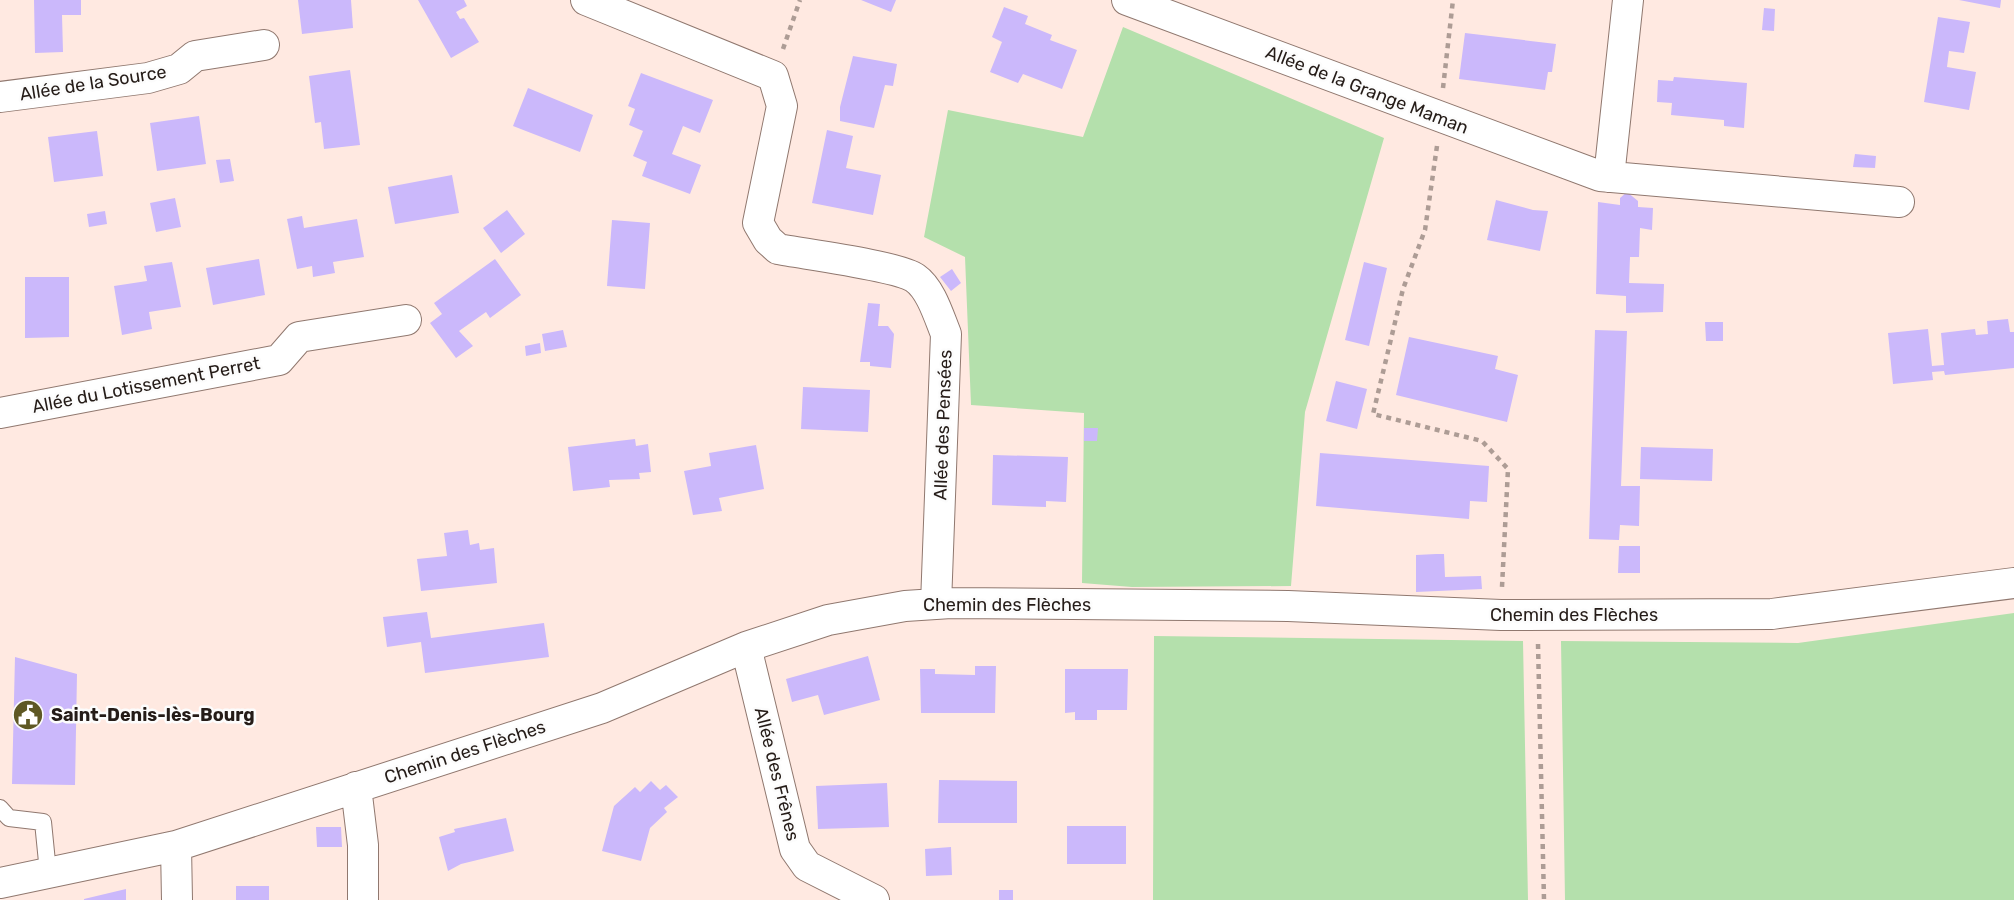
<svg xmlns="http://www.w3.org/2000/svg" width="2014" height="900" viewBox="0 0 2014 900" font-family="Rubik,sans-serif">
<rect width="100%" height="100%" fill="#ffe9e1"/>
<!-- green -->
<path fill="#b4e0ac" d="M1123,27L1384,138L1305,412L1291,586L1132,587L1082,583L1084,413L971,405L965,257L924,237L948,110L1083,137Z
M2014,613V900H1565L1561,641L1798,643Z
M1154,636L1523,641L1528,900H1153Z"/>
<!-- building -->
<path fill="#cbb8fb" d="M34,0H81V15H62L63,52L35,53Z
M298,0H351L353,28L302,34Z
M418,0H464L467,6L456,12L460,19L464,18L479,42L451,58Z
M861,0H896L891,12Z
M1959,0H2001L2000,8Z
M1004,7L1028,16L1025,24L1052,35L1050,40L1077,50L1062,89L1023,74L1018,83L990,72L1002,42L992,37Z
M1764,8L1775,9L1774,31L1762,30Z
M1938,17L1970,22L1964,53L1949,51L1947,67L1976,72L1969,110L1924,102Z
M1465,33L1556,44L1552,72H1548L1545,90L1459,79Z
M853,56L897,64L893,86L885,85L874,128L840,121V107Z
M350,70L360,145L324,149L321,122L315,123L309,76Z
M641,73L713,100L700,133L683,126L672,154L701,165L690,194L642,176L647,162L633,156L643,131L629,125L635,109L628,106Z
M1674,77L1747,83L1744,128L1724,126V120L1671,115L1672,103L1657,102L1658,80L1673,81Z
M528,88L593,115L580,152L513,126Z
M199,116L206,164L157,171L150,123Z
M827,130L853,136L846,168L881,175L873,215L812,203Z
M97,131L103,176L54,182L48,137Z
M1855,154L1876,156L1875,168L1853,167Z
M230,159L234,181L220,183L216,160Z
M452,175L459,213L395,224L388,187Z
M1627,192L1638,201V207L1653,208L1652,230L1640,228L1639,257H1630L1629,283L1664,284L1663,312L1626,313V296L1596,294L1598,202L1620,205V198Z
M175,198L181,227L156,232L150,203Z
M1496,200L1533,210L1548,211L1540,251L1487,240Z
M507,210L525,234L501,253L483,228Z
M105,211L107,224L89,227L87,214Z
M302,216L304,228L357,219L364,257L333,262L335,273L313,277L312,266L297,269L287,219Z
M612,220L650,223L645,289L607,286Z
M259,259L265,295L213,305L206,268Z
M495,259L521,295L490,318L486,312L459,331L473,346L456,358L430,323L442,314L434,303Z
M172,262L181,307L149,312L152,329L122,335L114,286L147,281L144,266Z
M1364,262L1387,268L1369,346L1345,340Z
M952,269L961,283L951,291L940,277Z
M25,277H69V337L25,338Z
M868,303L880,304L878,326H888L894,334L891,368L870,366V362H860Z
M2008,319L2010,332H2014V368L1945,375L1944,371L1932,372L1933,380L1893,384L1888,333L1928,329L1932,366L1944,365L1941,333L1975,329L1976,335L1988,334L1987,321Z
M1705,322H1723V341H1706Z
M563,330L567,347L545,351L542,334Z
M1595,330L1627,331L1621,486H1640L1639,526L1620,525L1619,540L1589,539Z
M1409,337L1498,356L1495,369L1518,375L1507,422L1396,395Z
M540,343L541,353L526,356L525,346Z
M1336,381L1367,389L1357,429L1326,421Z
M803,387L870,390L868,432L801,429Z
M1084,428H1098L1097,441H1084Z
M635,439L636,446L648,444L651,472L639,473L640,479L609,480L610,487L573,491L568,447Z
M756,445L764,489L719,498L722,511L693,515L684,471L711,466L709,453Z
M1641,447L1713,449L1712,481L1640,479Z
M1320,453L1489,466L1487,502L1470,501L1469,519L1316,506Z
M993,455L1068,457L1066,502L1046,501V507L992,505Z
M468,530L470,545L479,543L480,550L494,548L497,583L421,591L417,559L447,556L444,533Z
M1619,546H1640V573H1618Z
M1436,554H1444L1445,577L1481,576L1482,589L1416,592V555Z
M427,612L431,638L544,623L549,657L425,673L421,642L387,647L383,617Z
M868,656L880,700L824,715L818,695L792,702L786,679Z
M15,657L77,674L75,785L12,784Z
M975,666H996L995,713H921L920,669H935V674L975,675Z
M1065,669H1128L1127,710H1097V720H1075V712L1065,713Z
M939,780L1017,781V823H938Z
M651,781L660,790L666,785L678,797L664,808L667,812L650,828L641,861L602,851L614,806L635,787L640,792Z
M887,783L889,827L818,829L816,786Z
M506,818L514,851L461,864L448,871L439,837L455,832L454,829Z
M1067,826H1126V864H1067Z
M316,827H341L342,847H317Z
M951,847L952,875L926,876L925,849Z
M236,886H269V900H236Z
M126,889V900H84V899Z
M999,890H1013V900H999Z"/>
<g fill="none" stroke-linecap="round" stroke-linejoin="round">
<!-- lane casing -->
<g stroke="#90786f" stroke-width="18">
<path id="lane" d="M0,808L9,818L43,822L48,872"/>
</g>
<!-- street casing -->
<g stroke="#90786f" stroke-width="32">
<path id="street" d="M586,0L773,76L782,106L758,223L768,240L778,249C804,254 898,266 915,278C931,289 939,317 946,334L936,604
M1127,0L1600,176L1899,202
M0,97L148,78L179,69L195,56L264,45
M1609,177L1628,0
M0,413L279,360L299,337L406,320
M746,647L795,849L807,866L874,900
M356,787L363,845V900
M176,846L177,900
M0,883L176,846L602,708L746,647L828,620L905,606L951,603L1288,606L1501,615L1772,614L2014,583"/>
</g>
<!-- path -->
<path stroke="#ad9c95" stroke-width="4.5" stroke-dasharray="5 5" stroke-linecap="butt" d="M783,49L800,0
M1443,88L1453,0
M1437,146L1425,230L1403,289L1373,414L1482,441L1508,469L1502,587
M1538,644L1544,900"/>
<!-- lane -->
<use href="#lane" stroke="#fff" stroke-width="16"/>
<!-- street -->
<use href="#street" stroke="#fff" stroke-width="30"/>
</g>
<!-- icons -->
<defs>
<g id="civic-disc" transform="scale(1.575)"><circle r="9.5" fill="#5e5824" stroke="#fcfcfc"/><path d="M-.6-6.5H3V-4.5H.6V-3L4-1V1h2V6H-6V1h2V-1L-.6-3ZM-1.2 2.5V6h2.4V2.5Z" fill="#fff"/></g>
</defs>
<g fill-rule="evenodd">
<use href="#civic-disc" x="28" y="715"/>
</g>
<g text-anchor="middle" dominant-baseline="central" stroke-width="5" stroke-linejoin="round" paint-order="stroke">
<!-- street labels -->
<g font-size="18" fill="#251c18" stroke="#fcfcfc">
<text transform="translate(93 83) rotate(-9)">Allée de la Source</text>
<text transform="translate(1367 90) rotate(21)">Allée de la Grange Maman</text>
<text transform="translate(146 385) rotate(-11)">Allée du Lotissement Perret</text>
<text transform="translate(943 425) rotate(-88)">Allée des Pensées</text>
<text x="1007" y="605">Chemin des Flèches</text>
<text x="1574" y="615">Chemin des Flèches</text>
<text transform="translate(465 752) rotate(-18)">Chemin des Flèches</text>
<text transform="translate(777 774) rotate(76)">Allée des Frênes</text>
</g>
<!-- poi labels -->
<g font-size="18" font-weight="bold" fill="#251c18" stroke="#fcfcfc" text-anchor="start">
<text x="51" y="715">Saint-Denis-lès-Bourg</text>
</g>
</g>
</svg>
